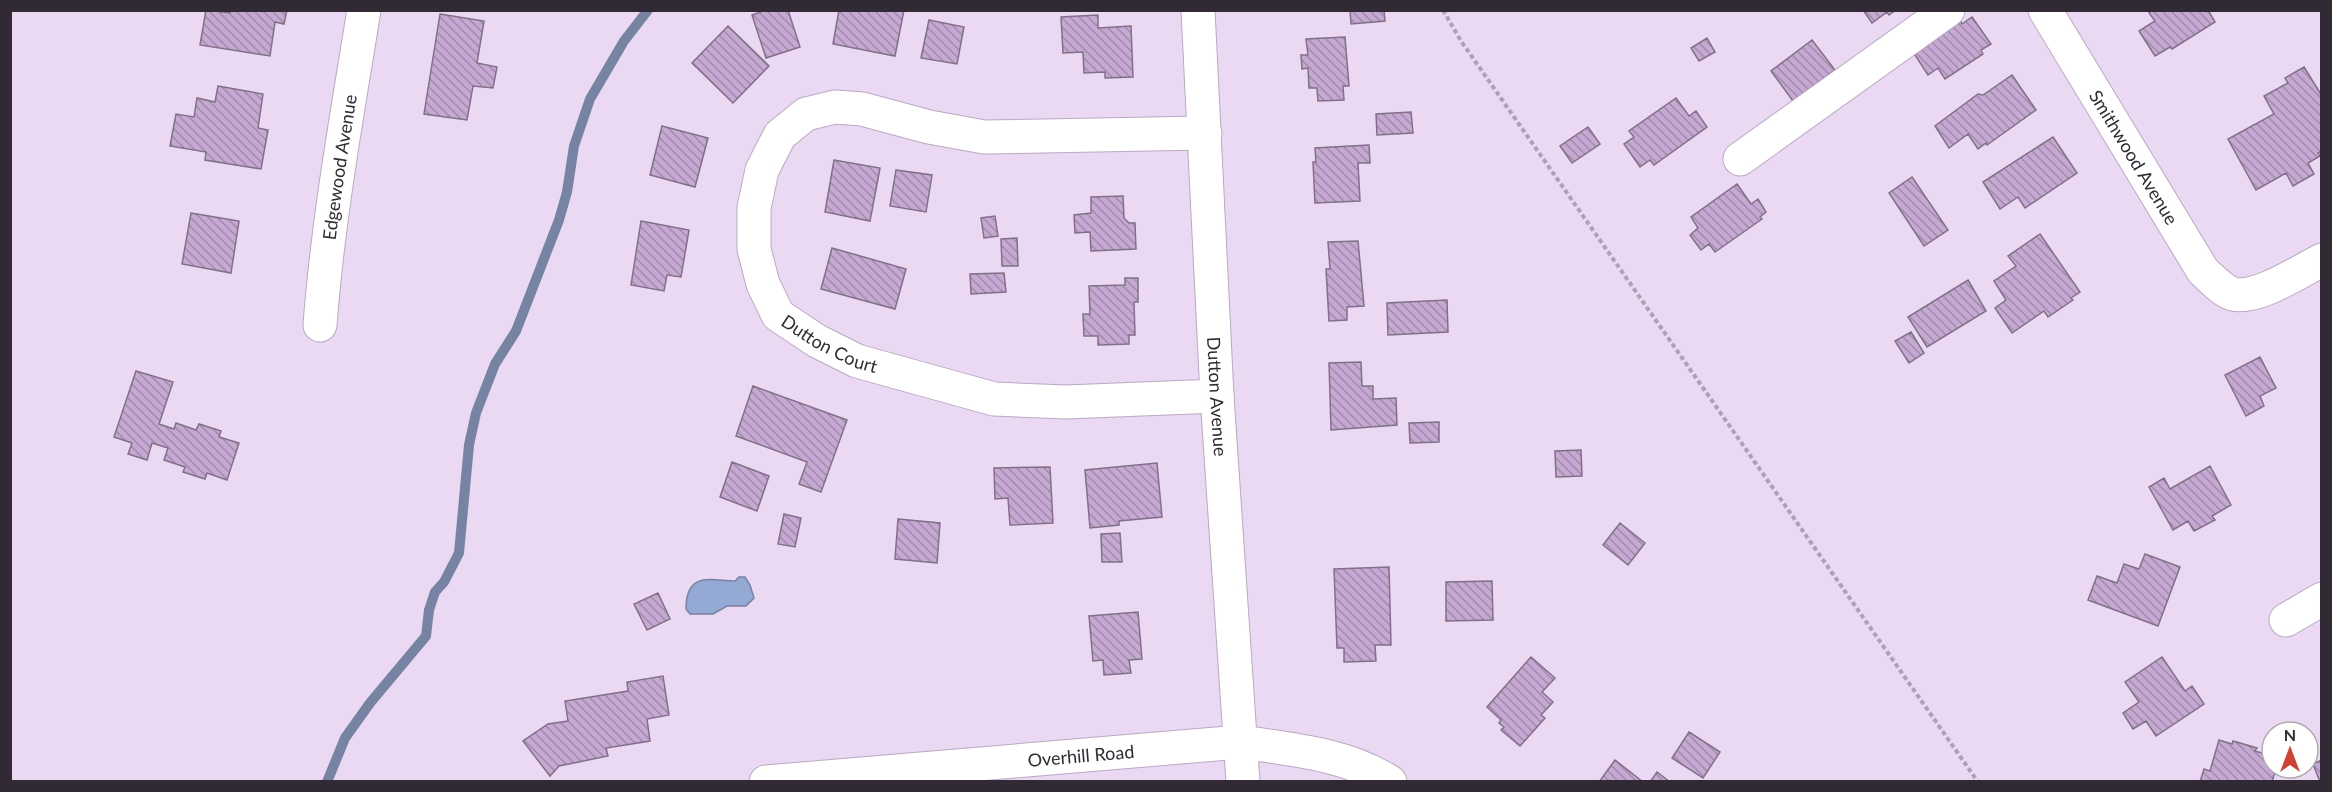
<svg xmlns="http://www.w3.org/2000/svg" width="2332" height="792" viewBox="0 0 2332 792" font-family="Lato,sans-serif">
<defs>
<pattern id="building-back-hatch" width="6" height="6" patternUnits="userSpaceOnUse" patternTransform="scale(1.5)"><rect width="6" height="6" fill="#c5a9d2"/><path d="M-1 5l2 2M0 0l6 6M5-1l2 2" fill="none" stroke="#a18aab"/></pattern>
</defs>
<rect width="100%" height="100%" fill="#ebd8f3"/>
<!-- water -->
<path fill="#94a9d3" stroke="#7683a3" stroke-width="1.5" d="M739,577H745L750,585L754,598L746,606H727L713,614H690L686,609C686,570 712,581 735,581Z"/>
<g fill="none" stroke-linecap="round" stroke-linejoin="round">
<!-- stream -->
<path stroke="#7683a3" stroke-width="10" d="M327,782L345,738L370,703L426,636L429,610L435,592L444,582L459,553L469,445L476,413L495,364L516,331L559,220L567,192L574,146L590,99L624,41L648,10"/>
</g>
<!-- building -->
<path fill="url(#building-back-hatch)" stroke="#807088" stroke-width="1.5" d="M206,10L230,13V10H287L284,24L275,22L270,56L200,45Z
M766,10H788L800,47L766,58L752,15Z
M839,10H904L895,56L833,44Z
M1350,10H1384L1385,21L1351,24Z
M1863,10H1896L1889,15L1887,12L1872,23Z
M2153,10H2208L2215,22L2172,49L2170,47L2155,56L2139,31L2155,21L2149,13Z
M440,14L484,21L477,63L497,67L493,88L473,86L467,120L424,114Z
M1098,15V28L1131,26L1133,77L1105,78V72L1084,73L1083,52L1063,53L1061,17Z
M1972,17L1991,44L1981,50L1983,54L1945,79L1938,68L1928,75L1913,52L1960,20L1962,24Z
M929,20L964,27L957,64L921,58Z
M728,26L769,66L733,103L692,63Z
M1345,37L1349,86H1343L1344,100L1318,101L1317,88H1309L1308,68L1302,69L1301,55H1308L1306,39Z
M1707,38L1715,52L1699,61L1691,48Z
M1812,40L1835,70L1793,101L1771,71Z
M2304,67L2322,96V151L2318,153L2320,156L2308,163L2314,174L2293,186L2286,173L2256,190L2228,139L2274,114L2264,96L2288,83L2285,78Z
M2012,75L2036,110L1987,145L1986,143L1978,149L1968,134L1949,148L1935,126L1978,94L1983,95Z
M218,86L263,94L258,128L268,130L261,169L205,160L206,152L170,146L176,114L194,117L197,98L215,102Z
M1676,98L1689,116L1696,111L1707,127L1654,165L1650,160L1640,167L1624,144L1634,137L1629,131Z
M1411,112L1413,133L1377,135L1376,114Z
M662,126L708,138L695,187L650,175Z
M1588,127L1600,144L1572,163L1560,146Z
M2053,137L2077,173L2025,208L2018,197L2000,209L1983,182Z
M1369,145L1370,163H1358L1360,201L1315,203L1313,162H1316L1315,148Z
M834,160L880,168L870,221L825,212Z
M896,170L932,175L926,212L890,206Z
M1912,177L1948,230L1924,246L1889,193Z
M1737,184L1751,204L1758,199L1766,212L1760,217L1762,219L1715,252L1709,244L1701,250L1690,235L1698,228L1691,217Z
M1123,196L1124,218L1129,223H1135L1136,249L1091,251L1090,232L1075,233L1074,215L1091,213V197Z
M191,213L239,221L231,273L182,264Z
M995,216L998,236L984,238L981,218Z
M641,221L689,230L681,277L667,275L664,291L631,285Z
M2040,234L2080,292L2071,298L2073,300L2048,317L2044,311L2012,333L1995,308L2006,300L1994,281L2016,266L2008,256Z
M1017,238L1018,266H1002L1001,239Z
M1358,241L1364,306L1347,307V320L1329,321L1326,269H1330L1328,242Z
M832,248L906,269L895,309L821,289Z
M1004,273L1006,292L971,294L970,274Z
M1125,278H1138V302H1134L1135,335H1129V344L1098,345V336H1084L1083,314H1090L1089,286L1125,285Z
M1968,280L1986,311L1927,347L1908,317Z
M1447,300L1448,332L1388,335L1387,303Z
M1911,332L1924,353L1909,363L1895,341Z
M2260,357L2276,388L2260,396L2264,406L2246,416L2225,375Z
M1361,362L1362,386H1373V399L1396,398L1397,425L1331,430L1329,363Z
M136,371L173,382L159,424L174,429L176,423L196,430L199,424L221,431L219,437L239,443L227,480L207,473L205,479L183,472L185,467L164,460L168,448L152,443L147,460L128,454L132,443L114,437Z
M753,386L847,420L821,492L799,484L807,462L736,436Z
M1439,422V442L1410,443L1409,423Z
M1581,450L1582,476L1556,477L1555,451Z
M732,462L769,476L757,511L720,497Z
M1157,463L1162,517L1119,521V525L1090,528L1085,470Z
M2210,466L2231,505L2212,516L2215,520L2194,531L2188,521L2173,530L2149,487L2164,478L2170,489Z
M1050,467L1053,523L1010,525L1008,498L995,499L994,468Z
M784,514L801,518L795,547L778,544Z
M898,519L940,523L937,563L895,559Z
M1620,523L1645,543L1628,565L1603,545Z
M1120,533L1122,562H1102L1101,534Z
M2145,554L2180,567L2158,626L2088,600L2097,576L2117,583L2124,564L2139,569Z
M1389,567L1391,645H1375L1376,661L1344,662V648H1337L1334,569Z
M1492,581L1493,620L1446,621V582Z
M658,593L670,619L647,630L634,604Z
M1138,612L1142,659L1129,660L1131,673L1104,675L1103,660L1093,661L1089,616Z
M1531,657L1555,678L1542,692L1553,702L1541,715L1545,718L1520,746L1501,730L1504,727L1499,723L1501,720L1487,707Z
M2162,657L2185,691L2192,686L2204,704L2156,736L2146,721L2133,729L2123,713L2139,702L2125,682Z
M663,676L669,715L647,719L650,741L606,748L608,756L559,766L550,776L523,741L548,724L568,721L565,701L628,691L627,682Z
M1689,732L1720,752L1703,778L1672,758Z
M2219,740L2232,744L2233,741L2257,748L2255,751L2272,756V768H2276L2272,782H2200L2204,769L2210,771Z
M1615,760L1643,782H1599Z
M2322,760V782H2320L2313,764Z
M1657,772L1670,782H1650Z"/>
<g fill="none" stroke-linecap="round" stroke-linejoin="round">
<!-- minor casing -->
<g stroke="#baa9c3" stroke-width="35">
<g id="minor">
<path id="s1" d="M1198,10L1217,396L1243,782"/>
<path id="s2" d="M2045,10L2203,271C2212,279 2221,290 2233,294C2257,300 2300,271 2322,260"/>
<path id="s3" d="M1205,133L984,137L929,127L862,109L835,107L806,114L780,135L762,170L754,208V249L763,284L778,315L817,341L857,361L994,399L1066,402L1217,396"/>
<path d="M1740,159L1948,10"/>
<path id="s4" d="M320,325C328,219 347,115 364,10"/>
<path d="M2286,620L2322,599"/>
<path id="s5" d="M766,782L1240,742C1290,749 1347,754 1390,782"/>
</g>
</g>
<!-- path -->
<path stroke="#afa0b5" stroke-width="4" stroke-dasharray="4.5 3" stroke-linecap="butt" d="M1443,10L1461,41L1978,782"/>
<!-- minor -->
<use href="#minor" stroke="#fff" stroke-width="33"/>
</g>
<g text-anchor="middle" dominant-baseline="central" stroke-width="5" stroke-linejoin="round" paint-order="stroke">
<!-- street labels -->
<g font-size="18" fill="#312a34" stroke="#fff">
<text stroke="none"><textPath href="#s2" startOffset="172">Smithwood Avenue</textPath></text>
<text stroke="none"><textPath href="#s4" startOffset="159">Edgewood Avenue</textPath></text>
<text stroke="none"><textPath href="#s3" startOffset="686">Dutton Court</textPath></text>
<text stroke="none"><textPath href="#s1" startOffset="387">Dutton Avenue</textPath></text>
<text stroke="none"><textPath href="#s5" startOffset="316">Overhill Road</textPath></text>
</g>
</g>
<!-- border -->
<rect width="2332" height="792" fill="none" stroke="#312a34" stroke-width="24"/>
<!-- north arrow -->
<g transform="translate(2290 750)"><circle r="28" fill="#ffffff" stroke="#adaaae" stroke-width="1.5"/>
<path d="M0-4.5L10 22L0 15L-10 22Z" fill="#d04334"/>
<text y="-9" font-size="16" font-weight="bold" text-anchor="middle" fill="#312a34">N</text>
</g>
</svg>
